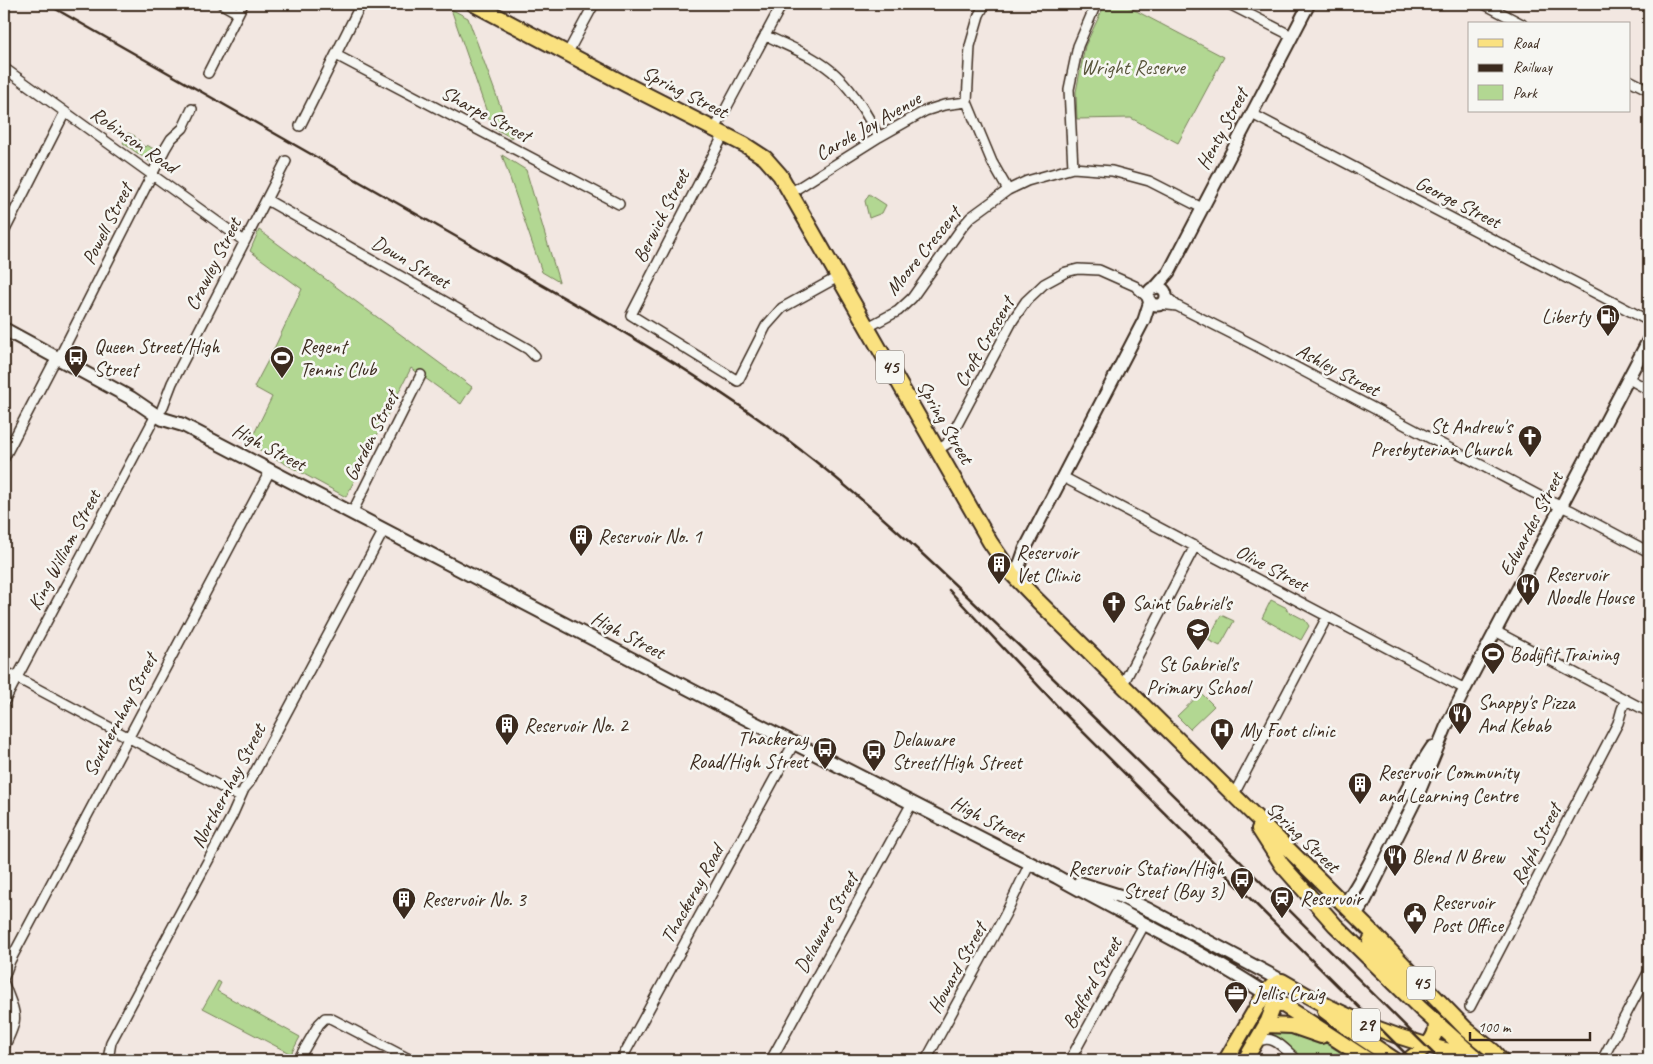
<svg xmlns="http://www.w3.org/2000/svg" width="1653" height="1064" viewBox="0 0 1653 1064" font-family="Caveat,sans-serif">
<rect width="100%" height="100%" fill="#f2e7e1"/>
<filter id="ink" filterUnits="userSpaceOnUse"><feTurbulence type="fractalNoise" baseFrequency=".02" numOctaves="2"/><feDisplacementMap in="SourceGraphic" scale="10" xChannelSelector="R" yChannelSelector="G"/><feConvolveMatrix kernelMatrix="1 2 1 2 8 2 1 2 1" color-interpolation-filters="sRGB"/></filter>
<g filter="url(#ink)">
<!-- green -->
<path fill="#b2d792" stroke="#768058" d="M1105,4H1123L1224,57L1178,143L1131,118L1077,119L1076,92L1085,46Z
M451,9L468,18L512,138L492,127Z
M128,133L135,136V138L140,141L139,143L145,147L147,145L160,153L156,161L150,162L123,143Z
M502,155L526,170L559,282L542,272Z
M869,194L886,205L882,213L869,218L865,201Z
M259,230L472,387L461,404L411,368L346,497L249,444L272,397L254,387L273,351L302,289L250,251Z
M1271,600L1287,608L1286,610L1305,620L1309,626L1301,640L1262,618Z
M1221,615L1234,621L1220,646L1208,640Z
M1201,693L1214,706L1190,729L1177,716Z
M218,981L221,983L217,991L300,1037L291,1054L203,1008Z
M1271,1028L1319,1039L1352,1060H1304L1274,1037L1267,1034Z"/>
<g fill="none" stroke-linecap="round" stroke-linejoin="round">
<!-- minor casing -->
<g stroke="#3b2a1e" stroke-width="12">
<path id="minor" d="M222,4L238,13
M985,4L979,15L970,46L967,102L992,162L1008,190
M1229,4L1292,36
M1484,4L1522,24
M765,35C789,47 818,57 837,76C855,93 867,115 879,137
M567,54L594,4
M336,55L619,204
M4,68L244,241
M208,73L243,4
M1629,80L1649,90
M1252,114L1649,321
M300,126L361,4
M715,129L782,4
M724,134L631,315L738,381L766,326L782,308L838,277
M1073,168L1069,89L1078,46L1096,4
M790,193L879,137L925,111L944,105L967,102
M267,200L528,349L535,356
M4,232L65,112
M1166,296L1177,306L1254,345L1551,502L1572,511L1649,552
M1160,304L1177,306
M866,328L898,311L912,298L963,226L971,217L1008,190L1027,181L1073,168L1112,171L1149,181L1202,208
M1629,379L1649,390
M162,409L172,383L286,161
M937,450L947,444L949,440L1013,320L1026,301L1044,284L1066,272L1078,269L1099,270L1135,286L1149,299
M4,458L52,366L62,352L165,149L171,139L183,128L192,109
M1063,477L1465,689
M352,513L421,375
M1495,631L1649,712
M4,671L240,797
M1122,686L1195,546
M4,702L156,415
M1233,796L1327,617
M4,977L10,961L270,471
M4,984C16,1016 20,1016 4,1047
M1470,1007L1618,723L1622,709L1626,700
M1256,1043C1272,1031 1285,1050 1297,1060
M108,1060L111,1042L232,816L244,789L249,783L384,530
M298,1060L319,1024L325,1018H330L411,1060
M621,1060L794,743
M771,1060L912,803
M926,1060L1005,915L1030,863
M1070,1060L1145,923
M1602,1060L1649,971"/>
</g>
<!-- tertiary casing -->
<g stroke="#3b2a1e" stroke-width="15">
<path id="tertiary" d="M1148 296a9 9 0 1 1 18 0a9 9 0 1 1-18 0Z
M1155,288L1169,272L1309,4
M1012,574L1019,566L1025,549L1144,320L1150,301
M1344,905C1378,856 1398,797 1432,747
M1355,916L1363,905L1417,797L1446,727L1465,689L1649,339"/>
</g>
<!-- secondary casing -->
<g stroke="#3b2a1e" stroke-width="16">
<path id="secondary" d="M4,329L131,398L156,415L163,419L183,425L739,715L1057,877C1126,916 1198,949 1265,993
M1079,883L1120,896L1149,910L1282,981"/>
</g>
<!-- primary casing -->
<g stroke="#3b2a1e" stroke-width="18">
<path id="primary" d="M474,4L627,85L745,145L765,158L780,175L990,542L1012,574L1038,601L1374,934L1466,1029L1493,1051L1501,1060
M1259,829L1282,865L1335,925L1421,1009L1478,1060
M1374,934L1370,941L1371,946L1408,985
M1265,993L1368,1060
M1325,1011L1356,1034L1395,1060
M1266,1025L1292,1026L1321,1036
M1226,1060L1265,993L1272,986L1282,981C1344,1018 1403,1043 1474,1056
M1245,1060L1268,1021L1278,994
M1408,1060C1420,1051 1440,1039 1435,1022"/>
</g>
<!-- minor -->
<use href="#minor" stroke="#f6f6f2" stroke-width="9"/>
<!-- tertiary -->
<use href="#tertiary" stroke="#f6f6f2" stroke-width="11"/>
<!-- secondary -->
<use href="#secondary" stroke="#f6f6f2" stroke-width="12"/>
<!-- primary -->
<use href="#primary" stroke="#fae180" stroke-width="14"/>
<!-- rail -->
<path stroke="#3b2a1e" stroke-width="2.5" d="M47,4C185,83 324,161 462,240C575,304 690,366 793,444C871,503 941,571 1011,638C1157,776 1297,919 1440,1060
M949,590L1062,711L1412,1060"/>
</g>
</g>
<!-- icons -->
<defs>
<g id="fuel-pin" transform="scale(1.25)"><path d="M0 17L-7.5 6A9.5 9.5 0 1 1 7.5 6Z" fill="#3b2a1e" stroke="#f6f6f2"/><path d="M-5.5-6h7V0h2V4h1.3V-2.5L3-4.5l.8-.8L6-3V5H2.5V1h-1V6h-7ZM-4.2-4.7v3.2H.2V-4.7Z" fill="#fff"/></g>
<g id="bus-pin" transform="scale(1.25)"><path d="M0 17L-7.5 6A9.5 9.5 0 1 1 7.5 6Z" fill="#3b2a1e" stroke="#f6f6f2"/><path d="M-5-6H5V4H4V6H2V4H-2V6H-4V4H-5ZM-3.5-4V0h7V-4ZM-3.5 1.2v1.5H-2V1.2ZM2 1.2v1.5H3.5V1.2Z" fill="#fff"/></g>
<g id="stadium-pin" transform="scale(1.25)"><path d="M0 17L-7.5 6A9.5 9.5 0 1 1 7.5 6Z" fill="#3b2a1e" stroke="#f6f6f2"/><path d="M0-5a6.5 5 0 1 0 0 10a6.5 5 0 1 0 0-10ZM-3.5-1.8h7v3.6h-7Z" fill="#fff"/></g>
<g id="church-pin" transform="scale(1.25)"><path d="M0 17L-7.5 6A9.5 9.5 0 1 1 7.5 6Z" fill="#3b2a1e" stroke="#f6f6f2"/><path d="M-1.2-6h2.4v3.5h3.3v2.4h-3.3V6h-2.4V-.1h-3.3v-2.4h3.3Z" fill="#fff"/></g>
<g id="building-pin" transform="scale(1.25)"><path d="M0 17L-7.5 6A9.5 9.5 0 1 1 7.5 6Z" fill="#3b2a1e" stroke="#f6f6f2"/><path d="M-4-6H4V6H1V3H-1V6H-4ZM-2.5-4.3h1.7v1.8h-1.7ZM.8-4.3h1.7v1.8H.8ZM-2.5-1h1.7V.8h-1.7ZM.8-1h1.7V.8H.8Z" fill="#fff"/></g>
<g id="restaurant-pin" transform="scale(1.25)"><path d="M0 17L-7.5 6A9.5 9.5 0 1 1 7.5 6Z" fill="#3b2a1e" stroke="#f6f6f2"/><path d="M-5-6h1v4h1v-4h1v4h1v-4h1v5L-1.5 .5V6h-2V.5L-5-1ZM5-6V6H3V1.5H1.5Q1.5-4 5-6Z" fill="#fff"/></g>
<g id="school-pin" transform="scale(1.25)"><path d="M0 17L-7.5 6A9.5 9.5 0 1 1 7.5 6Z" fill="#3b2a1e" stroke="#f6f6f2"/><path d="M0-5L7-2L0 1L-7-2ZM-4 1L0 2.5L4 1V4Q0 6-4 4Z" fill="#fff"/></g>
<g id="hospital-pin" transform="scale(1.25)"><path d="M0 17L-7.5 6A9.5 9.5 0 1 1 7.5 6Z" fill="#3b2a1e" stroke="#f6f6f2"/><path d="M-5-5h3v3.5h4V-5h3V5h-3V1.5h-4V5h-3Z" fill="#fff"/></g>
<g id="station-pin" transform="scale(1.25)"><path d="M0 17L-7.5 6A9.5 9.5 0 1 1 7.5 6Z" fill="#3b2a1e" stroke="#f6f6f2"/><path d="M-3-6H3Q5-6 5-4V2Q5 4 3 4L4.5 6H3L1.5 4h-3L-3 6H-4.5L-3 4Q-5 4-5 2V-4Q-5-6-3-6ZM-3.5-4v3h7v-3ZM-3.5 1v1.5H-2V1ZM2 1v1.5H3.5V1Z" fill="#fff"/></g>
<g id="civic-pin" transform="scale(1.25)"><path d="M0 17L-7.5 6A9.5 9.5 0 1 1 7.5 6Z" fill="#3b2a1e" stroke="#f6f6f2"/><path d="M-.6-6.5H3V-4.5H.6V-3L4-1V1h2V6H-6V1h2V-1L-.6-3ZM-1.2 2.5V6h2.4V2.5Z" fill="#fff"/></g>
<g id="office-pin" transform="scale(1.25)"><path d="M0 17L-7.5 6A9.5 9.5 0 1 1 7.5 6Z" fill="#3b2a1e" stroke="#f6f6f2"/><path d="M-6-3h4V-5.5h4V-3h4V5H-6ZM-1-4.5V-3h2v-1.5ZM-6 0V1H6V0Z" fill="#fff"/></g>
</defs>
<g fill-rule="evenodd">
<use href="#fuel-pin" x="1608" y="316"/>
<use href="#bus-pin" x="76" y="357"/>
<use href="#stadium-pin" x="282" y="358"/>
<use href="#church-pin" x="1530" y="437"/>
<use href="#building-pin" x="581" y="536"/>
<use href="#building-pin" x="999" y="564"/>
<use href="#restaurant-pin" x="1528" y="585"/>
<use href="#church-pin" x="1114" y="603"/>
<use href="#school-pin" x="1198" y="630"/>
<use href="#stadium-pin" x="1493" y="654"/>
<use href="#restaurant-pin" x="1460" y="714"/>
<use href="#building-pin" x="507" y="725"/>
<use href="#hospital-pin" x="1222" y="730"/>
<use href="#bus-pin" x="825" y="749"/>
<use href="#bus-pin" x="874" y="751"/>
<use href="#building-pin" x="1360" y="784"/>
<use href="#restaurant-pin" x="1395" y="856"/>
<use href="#bus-pin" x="1242" y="879"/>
<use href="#station-pin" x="1282" y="898"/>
<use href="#building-pin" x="404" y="899"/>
<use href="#civic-pin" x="1415" y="914"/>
<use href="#office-pin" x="1236" y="993"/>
</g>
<g text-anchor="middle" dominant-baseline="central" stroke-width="5" stroke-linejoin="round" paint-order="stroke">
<!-- shield labels -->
<g fill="#f6f6f2" stroke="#73675e" stroke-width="1">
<rect x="876" y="350.5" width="28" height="33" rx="4"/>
<rect x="1407" y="966.5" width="28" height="33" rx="4"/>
<rect x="1352" y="1008.5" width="28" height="33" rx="4"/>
</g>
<g font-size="19" font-weight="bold" fill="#3b2a1e">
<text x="890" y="367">45</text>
<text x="1421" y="983">45</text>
<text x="1366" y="1025">29</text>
</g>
<!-- park labels -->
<g font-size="20" fill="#59553b" stroke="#f6f6f2">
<text x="1133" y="67">Wright Reserve</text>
</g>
<!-- street labels -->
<g font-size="20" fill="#3b2a1e" stroke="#f6f6f2">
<text transform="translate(685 92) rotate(27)">Spring Street</text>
<text transform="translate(486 114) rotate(28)">Sharpe Street</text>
<text transform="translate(868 126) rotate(-30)">Carole Joy Avenue</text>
<text transform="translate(1222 129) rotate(-62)">Henty Street</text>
<text transform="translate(134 140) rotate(35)">Robinson Road</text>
<text transform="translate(1458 202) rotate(27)">George Street</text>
<text transform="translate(661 216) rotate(-63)">Berwick Street</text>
<text transform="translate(107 224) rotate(-63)">Powell Street</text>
<text transform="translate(923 251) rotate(-51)">Moore Crescent</text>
<text transform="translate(411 262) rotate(30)">Down Street</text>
<text transform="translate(213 264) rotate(-63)">Crawley Street</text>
<text transform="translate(984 342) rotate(-60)">Croft Crescent</text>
<text transform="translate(1338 370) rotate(28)">Ashley Street</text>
<text transform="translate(945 422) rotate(60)">Spring Street</text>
<text transform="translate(371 436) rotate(-63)">Garden Street</text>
<text transform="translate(269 447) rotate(28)">High Street</text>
<text transform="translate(1531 524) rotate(-62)">Edwardes Street</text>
<text transform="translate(64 550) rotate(-62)">King William Street</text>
<text transform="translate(1272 568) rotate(28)">Olive Street</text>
<text transform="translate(628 635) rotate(28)">High Street</text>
<text transform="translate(120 715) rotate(-62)">Southernhay Street</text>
<text transform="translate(228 786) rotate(-62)">Northernhay Street</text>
<text transform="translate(988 819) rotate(27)">High Street</text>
<text transform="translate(1303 837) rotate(44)">Spring Street</text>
<text transform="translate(1536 844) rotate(-63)">Ralph Street</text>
<text transform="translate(692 894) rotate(-61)">Thackeray Road</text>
<text transform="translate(826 923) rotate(-61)">Delaware Street</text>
<text transform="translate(957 968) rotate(-61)">Howard Street</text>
<text transform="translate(1092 983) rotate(-61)">Bedford Street</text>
</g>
<!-- poi labels -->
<g font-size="20" fill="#3b2a1e" stroke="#f6f6f2" text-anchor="start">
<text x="1590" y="316" text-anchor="end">Liberty</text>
<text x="94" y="346">Queen Street/High<tspan x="94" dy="23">Street</tspan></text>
<text x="300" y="346">Regent<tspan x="300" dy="23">Tennis Club</tspan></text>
<text x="1512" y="426" text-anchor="end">St Andrew's<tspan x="1512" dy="23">Presbyterian Church</tspan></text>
<text x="598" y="536">Reservoir No. 1</text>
<text x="1016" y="552">Reservoir<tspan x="1016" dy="23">Vet Clinic</tspan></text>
<text x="1546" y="574">Reservoir<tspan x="1546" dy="23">Noodle House</tspan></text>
<text x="1132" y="603">Saint Gabriel's</text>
<text x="1510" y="654">Bodyfit Training</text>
<text x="1198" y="664" text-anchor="middle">St Gabriel's<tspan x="1198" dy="23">Primary School</tspan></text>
<text x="1478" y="702">Snappy's Pizza<tspan x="1478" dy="23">And Kebab</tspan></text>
<text x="524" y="725">Reservoir No. 2</text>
<text x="1240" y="730">My Foot clinic</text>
<text x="808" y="738" text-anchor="end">Thackeray<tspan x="808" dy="23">Road/High Street</tspan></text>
<text x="892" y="739">Delaware<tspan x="892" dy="23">Street/High Street</tspan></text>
<text x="1378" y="772">Reservoir Community<tspan x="1378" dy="23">and Learning Centre</tspan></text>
<text x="1412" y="856">Blend N Brew</text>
<text x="1224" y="868" text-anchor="end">Reservoir Station/High<tspan x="1224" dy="23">Street (Bay 3)</tspan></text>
<text x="1300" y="898">Reservoir</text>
<text x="422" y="899">Reservoir No. 3</text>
<text x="1432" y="902">Reservoir<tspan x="1432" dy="23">Post Office</tspan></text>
<text x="1254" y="993">Jellis Craig</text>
</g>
</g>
<!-- margin -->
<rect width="1653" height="1064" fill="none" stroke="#f6f6f2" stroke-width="20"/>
<rect x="10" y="10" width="1633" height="1044" fill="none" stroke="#3b2a1e" stroke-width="2" filter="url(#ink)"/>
<!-- legend -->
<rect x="1468" y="22" width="162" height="90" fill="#f6f6f2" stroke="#aba49d"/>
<rect x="1478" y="39" width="25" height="8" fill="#fae180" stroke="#aba49d"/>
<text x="1513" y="48" font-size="15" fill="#3b2a1e">Road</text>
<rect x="1478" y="64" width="25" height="8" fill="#3b2a1e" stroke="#aba49d"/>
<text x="1513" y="72" font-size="15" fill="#3b2a1e">Railway</text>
<rect x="1478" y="85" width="25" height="15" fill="#b2d792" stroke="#aba49d"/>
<text x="1513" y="98" font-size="15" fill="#3b2a1e">Park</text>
<!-- scale -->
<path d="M1470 1032v8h120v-8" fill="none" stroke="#3b2a1e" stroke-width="2.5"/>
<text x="1478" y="1032" font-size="15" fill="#3b2a1e" stroke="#f6f6f2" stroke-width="4" paint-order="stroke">100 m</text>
</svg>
